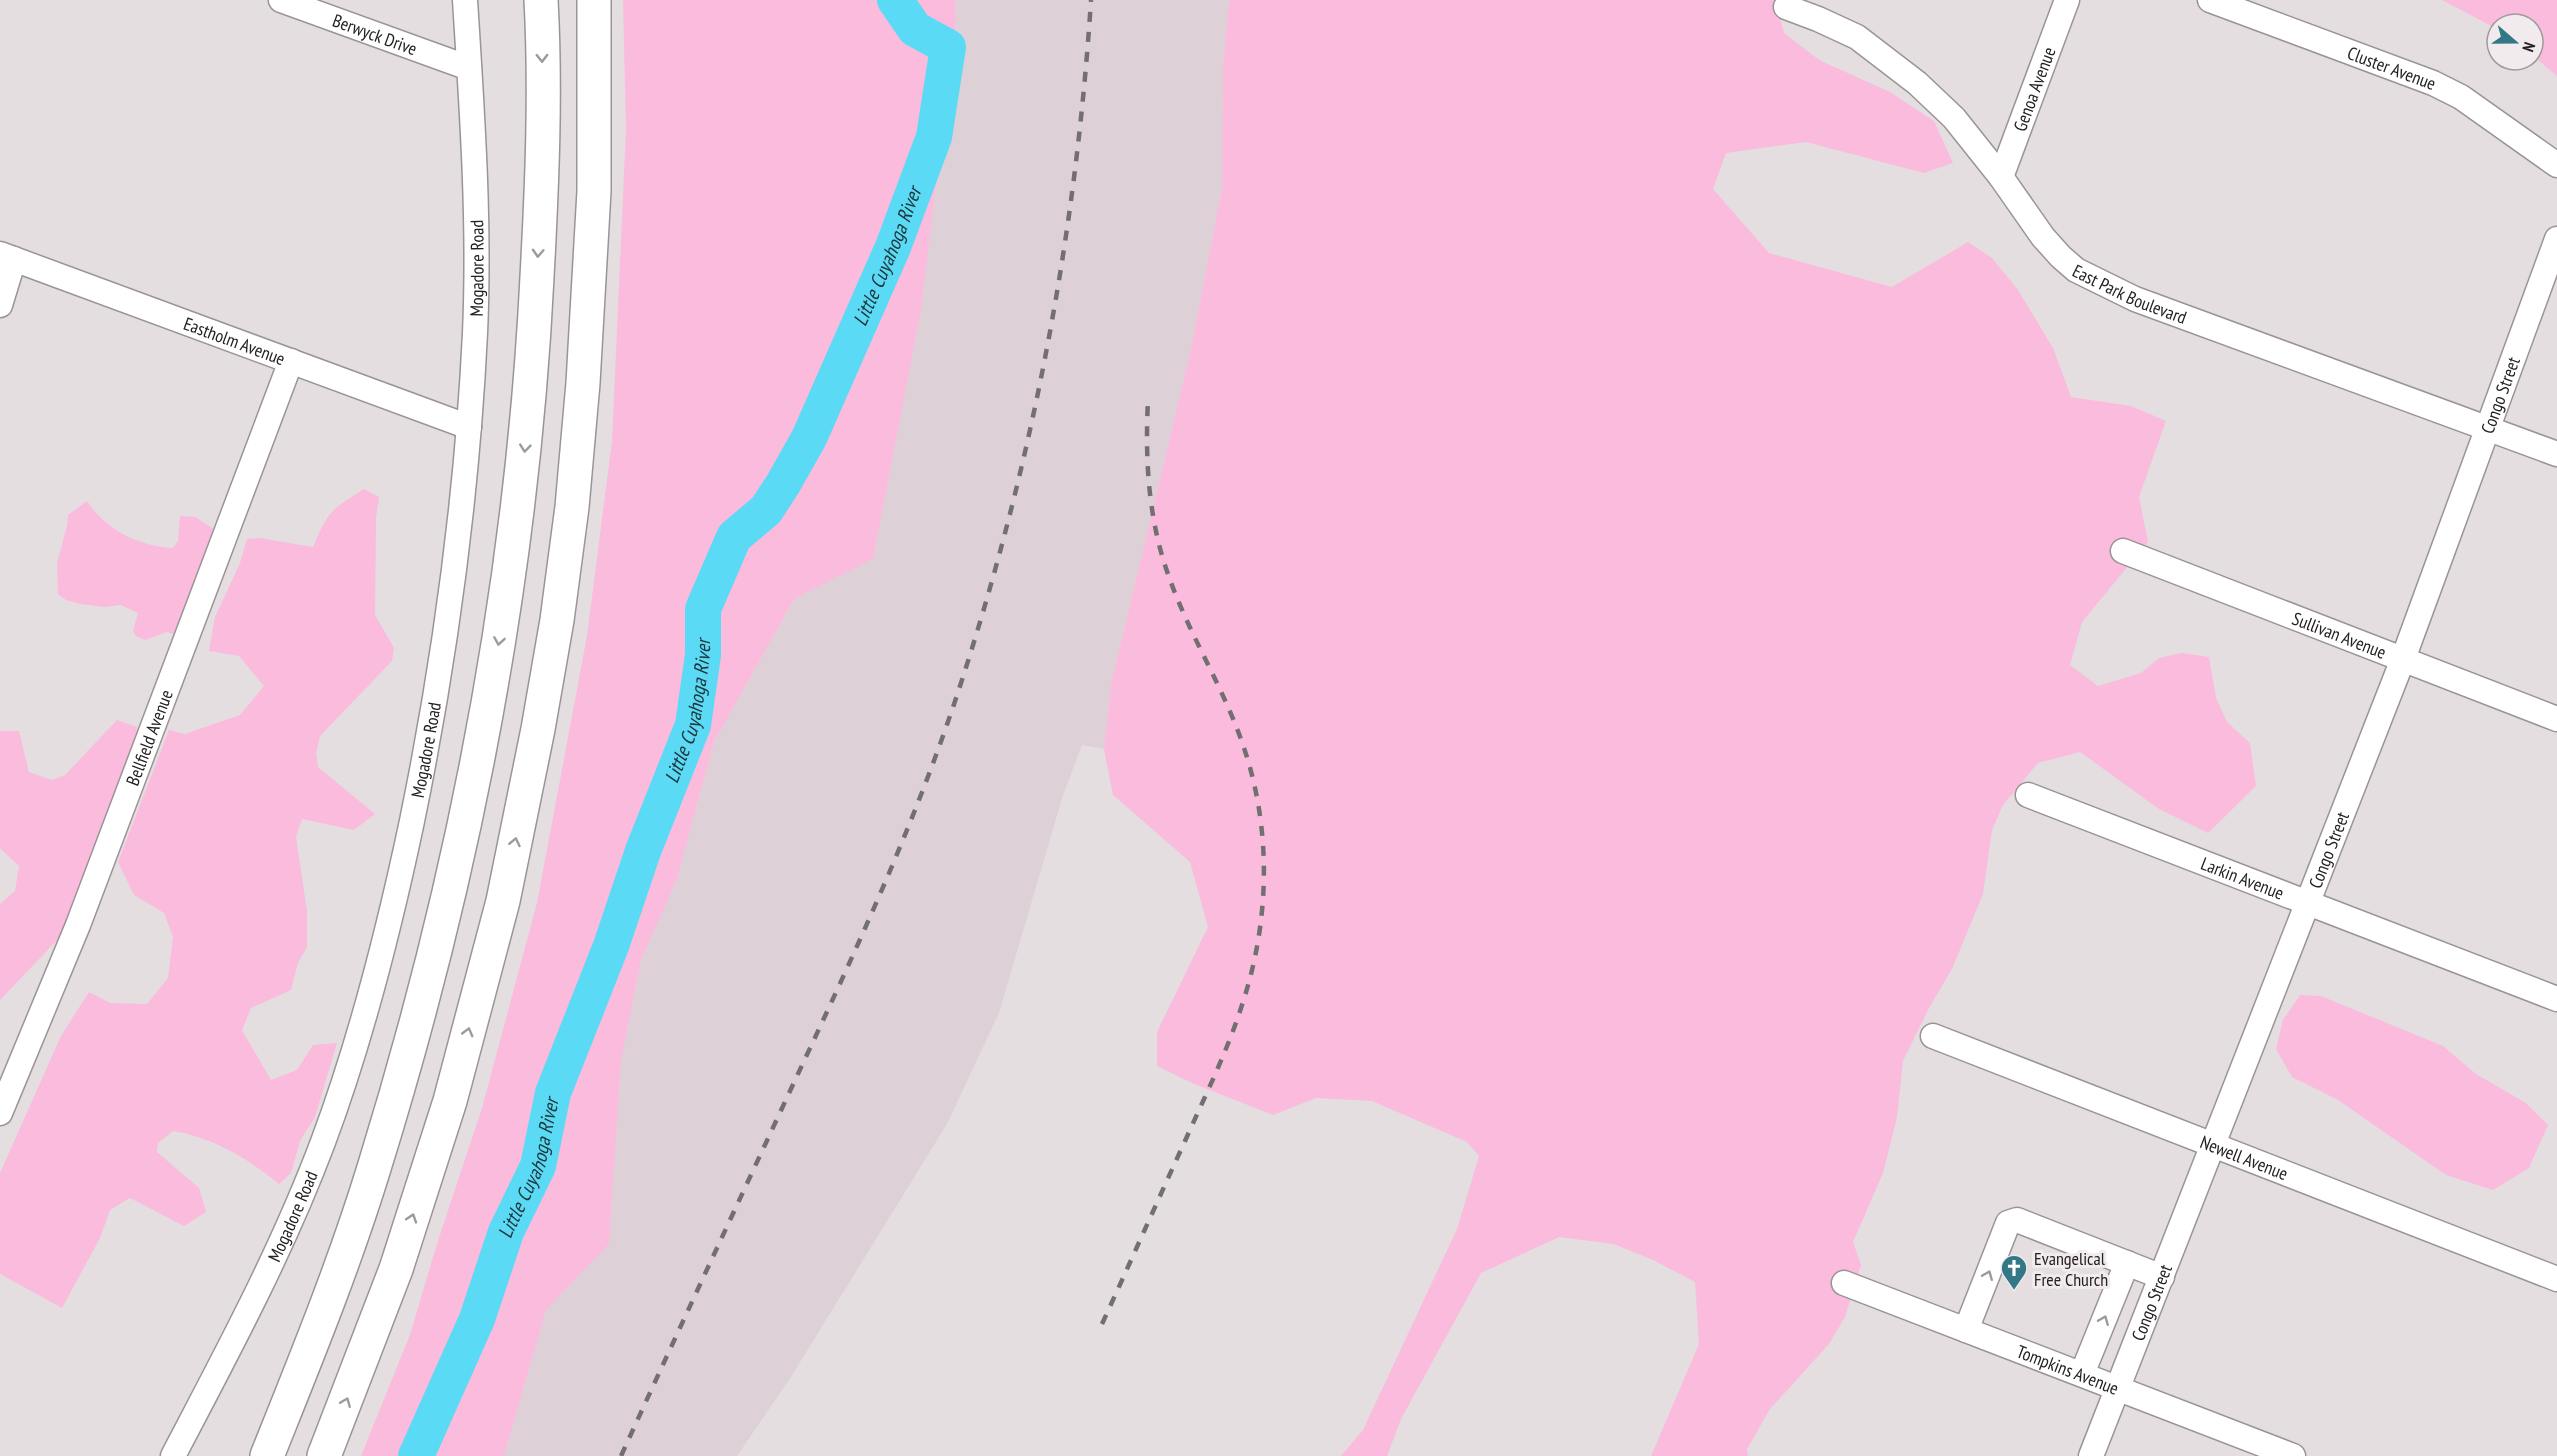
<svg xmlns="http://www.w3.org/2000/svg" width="2557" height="1456" viewBox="0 0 2557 1456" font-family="'PT Sans Narrow',sans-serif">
<rect width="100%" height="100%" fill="#e4dee1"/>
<!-- built -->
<path fill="#ded0d7" d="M955,0H1229L1223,66L1222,188L1190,354L1111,684L1104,749L1082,745L1063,795L999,1013L947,1124L789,1380L737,1456H504L546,1310L609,1244L621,1061L641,960L676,882L714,742L794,599L873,558L921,310L956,20Z"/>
<!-- green -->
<path fill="#fabbdd" d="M623,0H955L956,20L921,310L873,559L794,599L714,742L676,882L641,960L621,1061L609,1244L546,1310L504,1456H361L410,1335L435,1250L482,1108L537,903L587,636L612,441L626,129Z
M1229,0H1783L1778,12L1784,33L1819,60L1890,92L1934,121L1953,163L1924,173L1806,142L1726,153L1713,189L1769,253L1892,287L1968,242L1992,258L2018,290L2053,348L2071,397L2131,406L2166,421L2139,497L2148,542L2082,622L2070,665L2098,686L2141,673L2159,658L2181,653L2209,657L2216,698L2227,722L2250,743L2256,786L2208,833L2159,809L2080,752L2038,763L2003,805L1992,830L1983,894L1952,969L1929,1008L1903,1061L1897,1117L1883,1173L1853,1242L1861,1265L1845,1317L1829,1344L1770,1409L1747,1449L1748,1456H1651L1699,1344L1695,1282L1653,1260L1614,1244L1559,1237L1481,1273L1401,1419L1387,1456H1341L1363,1430L1457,1229L1479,1156L1467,1142L1372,1101L1316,1098L1273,1115L1192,1083L1157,1066V1032L1208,927L1190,862L1113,795L1104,749L1111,684L1190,354L1222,188L1223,66Z
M2442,0H2557V76L2533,56V24H2497V29Z
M364,489L379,497L376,518L375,615L394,648L392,661L320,736L316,753L318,767L375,814L354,830L302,819L296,837L307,911V947L298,963L291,990L251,1008L242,1030L271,1080L297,1070L313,1045L337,1043L315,1117L300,1141L291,1173L279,1184C247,1158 214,1138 173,1131L158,1143L157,1152L199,1188L206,1212L184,1226L130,1198L110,1210L100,1238L62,1308L0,1274V1173L61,1036L89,992L110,1003L147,1004L168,978L173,937L164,913L134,895L118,862L169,730L185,734L240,715L264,686L239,656L209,651L215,617L240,563L247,539L260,538L313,547C328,511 332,509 364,489Z
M87,501C106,530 138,546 173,548L178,541L180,516L195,517L220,533L180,636L167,632L145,640L136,636L133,631L138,613L121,605L105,607L80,604L66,600L58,594L57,563L67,526L68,515Z
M117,720L137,727L133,753L62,935L0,1000V904L15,891L19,866L0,848V731H19L29,772L52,780L65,775Z
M2300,995L2321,996L2443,1046L2476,1074L2526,1103L2548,1125L2529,1168L2493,1190L2446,1175L2338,1100L2292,1077L2276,1049L2283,1020Z"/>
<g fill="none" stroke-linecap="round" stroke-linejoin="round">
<!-- river -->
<path stroke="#5adaf5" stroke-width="36" id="s1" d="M416,1456L477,1319L506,1232L538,1166L553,1093L611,946L643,851L693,725L703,655V609L734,537L766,510L783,484L809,438L893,247L934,137L948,47L915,29L895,0"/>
<!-- minor casing -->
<g stroke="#9a9497" stroke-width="27">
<g id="minor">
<path id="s2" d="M281,0L469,68"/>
<path id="s3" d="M2210,0L2433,83L2461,97L2557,165"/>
<path id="s4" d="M1786,7L1818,19L1857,37L1917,83L1954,118L2001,177L2043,237L2061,257L2076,270L2135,299L2557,454"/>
<path id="s5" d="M2001,177L2067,0"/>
<path id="s6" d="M0,254L469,427"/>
<path d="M0,305L14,259"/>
<path id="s7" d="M2123,551L2557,719"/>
<path id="s8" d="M2028,795L2557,999"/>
<path id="s9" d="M1933,1036L2557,1279"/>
<path id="s10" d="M0,1113L78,925L291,361"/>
<path id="s11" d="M1844,1283L2293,1456"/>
<path d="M1966,1330L2008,1223L2017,1220L2162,1277"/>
<path d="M2082,1374L2127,1263"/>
<path id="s12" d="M173,1456C227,1353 282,1251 323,1142C362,1038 389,930 412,821C445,660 467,498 475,333C480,222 472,111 465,0"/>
<path id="s13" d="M2091,1456L2403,659L2557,239"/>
</g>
</g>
<!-- highway casing -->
<g stroke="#9a9497" stroke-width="36">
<path id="highway" d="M267,1456C305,1361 344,1266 374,1168C464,878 522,581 537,277C542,185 546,92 541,0
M324,1456L396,1269L450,1101L503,901L538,729L557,620L572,507L583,383L594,191V0"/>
</g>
<!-- minor -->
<use href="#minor" stroke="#fff" stroke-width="24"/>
<!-- highway -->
<use href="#highway" stroke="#fff" stroke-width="33"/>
<!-- rail -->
<path stroke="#726f71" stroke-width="4.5" stroke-dasharray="10 10" stroke-linecap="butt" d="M1102,1324C1130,1263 1157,1202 1185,1141C1205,1096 1227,1052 1242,1005C1270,921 1272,829 1243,745C1223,686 1188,633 1168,574C1148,518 1145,458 1148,400
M621,1456C679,1329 738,1203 797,1076C857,948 917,819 961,683C1033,461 1076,233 1091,0"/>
</g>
<!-- one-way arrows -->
<defs><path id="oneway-chevron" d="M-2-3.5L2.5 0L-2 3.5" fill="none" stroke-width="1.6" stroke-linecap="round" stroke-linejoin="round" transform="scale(1.5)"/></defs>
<g stroke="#9c9b9c">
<use href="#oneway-chevron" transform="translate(542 58) rotate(89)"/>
<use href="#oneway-chevron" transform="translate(538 253) rotate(93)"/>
<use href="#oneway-chevron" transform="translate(525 448) rotate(96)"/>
<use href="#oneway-chevron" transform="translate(499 641) rotate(99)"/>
<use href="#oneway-chevron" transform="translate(515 842) rotate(-78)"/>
<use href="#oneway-chevron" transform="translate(468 1032) rotate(-75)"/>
<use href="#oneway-chevron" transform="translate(412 1218) rotate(-72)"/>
<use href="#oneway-chevron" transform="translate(1988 1275) rotate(-68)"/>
<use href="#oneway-chevron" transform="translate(2104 1320) rotate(-68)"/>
<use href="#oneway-chevron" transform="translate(346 1402) rotate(-68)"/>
</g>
<!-- icons -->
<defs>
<g id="church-pin" transform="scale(1.35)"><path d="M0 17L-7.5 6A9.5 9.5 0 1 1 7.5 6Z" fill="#337886" stroke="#f1ebee"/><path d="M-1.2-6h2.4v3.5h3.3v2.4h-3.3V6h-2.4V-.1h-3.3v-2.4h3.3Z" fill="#fff"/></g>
</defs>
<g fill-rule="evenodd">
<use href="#church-pin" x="2014" y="1268"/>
</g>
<g text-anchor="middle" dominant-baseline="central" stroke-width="6" stroke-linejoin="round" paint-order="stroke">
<!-- street labels -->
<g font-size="18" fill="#232122" stroke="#f1ebee">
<text stroke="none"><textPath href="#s2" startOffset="100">Berwyck Drive</textPath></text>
<text stroke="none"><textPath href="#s3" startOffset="194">Cluster Avenue</textPath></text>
<text stroke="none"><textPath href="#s5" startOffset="94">Genoa Avenue</textPath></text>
<text stroke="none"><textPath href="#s12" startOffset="1239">Mogadore Road</textPath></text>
<text stroke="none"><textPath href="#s4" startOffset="458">East Park Boulevard</textPath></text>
<text stroke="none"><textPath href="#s6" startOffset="250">Eastholm Avenue</textPath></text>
<text stroke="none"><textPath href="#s13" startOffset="1137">Congo Street</textPath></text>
<text stroke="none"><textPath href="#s7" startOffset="232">Sullivan Avenue</textPath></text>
<text stroke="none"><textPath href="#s10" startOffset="404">Bellfield Avenue</textPath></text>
<text stroke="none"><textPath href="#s12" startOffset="754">Mogadore Road</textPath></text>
<text stroke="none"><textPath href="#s13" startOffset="651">Congo Street</textPath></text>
<text stroke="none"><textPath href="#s8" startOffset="230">Larkin Avenue</textPath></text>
<text stroke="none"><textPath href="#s9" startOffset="334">Newell Avenue</textPath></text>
<text stroke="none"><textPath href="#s12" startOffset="268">Mogadore Road</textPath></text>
<text stroke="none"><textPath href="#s13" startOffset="165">Congo Street</textPath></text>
<text stroke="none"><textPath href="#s11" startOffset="240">Tompkins Avenue</textPath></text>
</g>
<!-- poi labels -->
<g font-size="18" fill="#232122" stroke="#f1ebee" text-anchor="start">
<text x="2034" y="1258">Evangelical<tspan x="2034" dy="21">Free Church</tspan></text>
</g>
<!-- water labels -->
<g font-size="20" font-style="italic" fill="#1d3439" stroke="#f1ebee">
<text stroke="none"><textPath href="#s1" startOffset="1302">Little Cuyahoga River</textPath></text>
<text stroke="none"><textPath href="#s1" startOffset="796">Little Cuyahoga River</textPath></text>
<text stroke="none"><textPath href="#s1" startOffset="310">Little Cuyahoga River</textPath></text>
</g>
</g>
<!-- north arrow -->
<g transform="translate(2515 42) rotate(110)"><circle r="28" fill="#f1ebee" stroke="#9f9a9c" stroke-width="1.5"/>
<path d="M0-4.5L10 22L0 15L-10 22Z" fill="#337886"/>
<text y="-9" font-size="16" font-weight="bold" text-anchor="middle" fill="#232122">N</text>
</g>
</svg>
